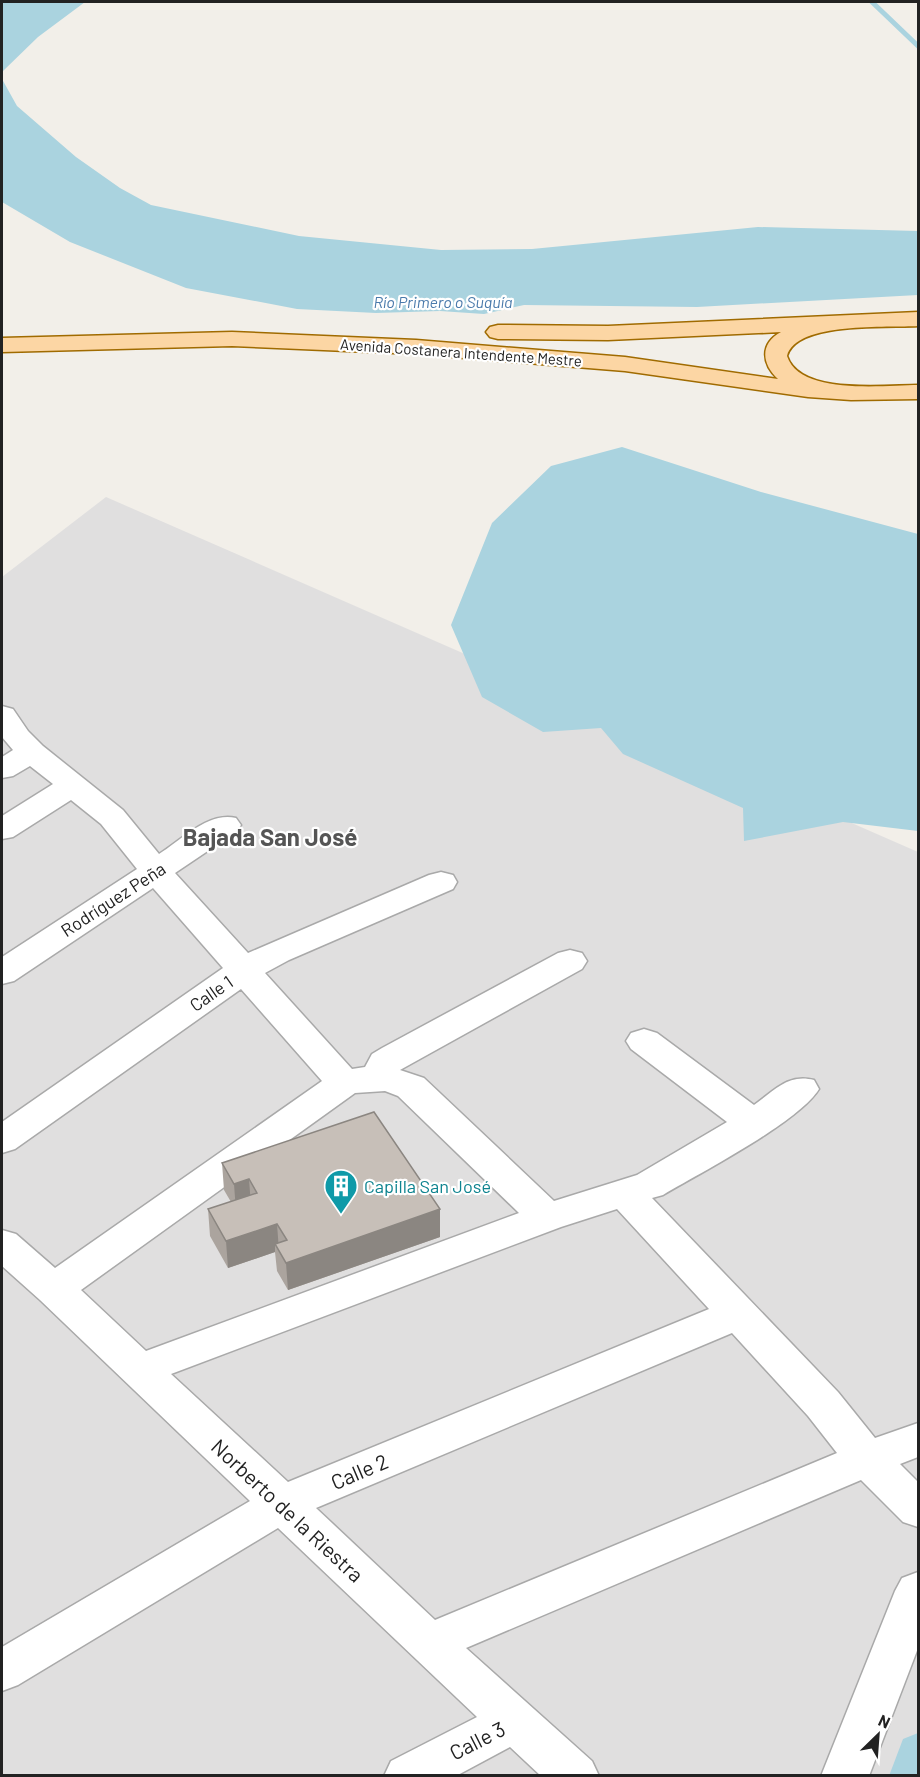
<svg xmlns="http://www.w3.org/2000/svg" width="920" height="1777" viewBox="0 0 920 1777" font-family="Barlow,sans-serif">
<rect width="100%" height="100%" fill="#f2efe9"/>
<!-- residential -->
<path fill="#e0dfdf" d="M106,497L918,852V1775L2,1776V577Z"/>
<!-- water -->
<path fill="#aad3df" d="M2,2H85L38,37L2,72Z
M2,79L17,106L76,157L120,188L151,205L299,236L441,250L532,249L758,227L918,231V295L697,307L524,305L484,314L440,311L376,313L297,309L186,288L70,242L2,202Z
M622,447L761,492L918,534V831L843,822L744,841L743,808L623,754L601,728L543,732L482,697L451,625L492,523L551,466Z"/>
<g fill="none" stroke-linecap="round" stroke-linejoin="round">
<!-- stream -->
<path stroke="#aad3df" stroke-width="5" d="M872,2L918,46"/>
<!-- canal -->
<path fill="#aad3df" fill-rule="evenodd" d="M918,1733V1776H889L903,1739Z"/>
<!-- minor casing -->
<g stroke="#a9a9a9" stroke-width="3">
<path id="minor" d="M2,706L13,709L28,731L43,746L123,810L159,854C181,840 209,811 236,818L241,825L236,832L175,873L248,953L429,875L441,872L453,875L457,882L453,889L289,960L265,973L352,1069L365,1067L372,1054L382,1048L558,953L570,950L582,953L587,961L582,969L400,1070L424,1078L554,1201L637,1175L727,1122L631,1049L626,1041L631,1033L644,1029L657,1033L754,1105C774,1091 788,1073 814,1080L819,1089C799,1122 700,1173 663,1195L652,1198L838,1392L875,1438L918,1423V1457L900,1464L918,1482V1527L903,1522L861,1480L466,1648L592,1761L599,1776H541L510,1747L456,1776H384L391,1761L477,1717L278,1528L18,1685L2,1691V1647L250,1501L40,1300L2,1266V1230L16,1234L55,1268L322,1081L241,989L15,1149L2,1153V1122L223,968L153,888L14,981L2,984V957L137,869L101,824L71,800L13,837L2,839V816L53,784L30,766L13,776L2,778V757L13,750L2,737ZM385,1091L398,1096L519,1213L146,1351L81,1290L355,1093ZM617,1209L709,1309L288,1482L171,1374L561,1227ZM732,1333L808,1416L837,1453L435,1620L316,1508Z
M918,1572V1648L869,1776H821L895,1591L902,1578Z"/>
</g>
<!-- major casing -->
<g stroke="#a06b00" stroke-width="3">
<path id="major" d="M918,312V326C889,328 796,321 787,356C800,396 885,385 918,385V399L851,400L808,397L625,371L416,354L232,346L2,352V338L232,332L416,340L625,357L778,379C762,364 759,344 781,332L608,340L498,339L490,337L486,332L490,327L498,325L608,326Z"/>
</g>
<!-- minor -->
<use href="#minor" fill="#fff" fill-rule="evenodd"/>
<!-- major -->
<use href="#major" fill="#fcd6a4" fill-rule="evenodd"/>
</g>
<!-- wall -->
<path fill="#aba49e" d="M222,1163L440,1237L288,1290L277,1271L275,1252L228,1268L210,1236L208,1209L231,1202L224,1190Z"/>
<!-- shaded-wall -->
<path fill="#8b8681" d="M249,1179L251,1206L236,1211L234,1184Z
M440,1209V1237L288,1290L286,1263Z
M277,1224L279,1251L275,1244V1252L228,1268L226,1241Z"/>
<!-- building -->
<path fill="#c7bfb8" stroke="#8b8681" stroke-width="1.5" d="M374,1112L440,1209L286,1263L275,1244L287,1240L277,1224L226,1241L208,1209L257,1193L249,1179L234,1184L222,1163Z"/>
<!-- icons -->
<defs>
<g id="building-pin" transform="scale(1.725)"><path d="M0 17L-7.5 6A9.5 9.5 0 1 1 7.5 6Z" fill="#0f9aa8" stroke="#fff"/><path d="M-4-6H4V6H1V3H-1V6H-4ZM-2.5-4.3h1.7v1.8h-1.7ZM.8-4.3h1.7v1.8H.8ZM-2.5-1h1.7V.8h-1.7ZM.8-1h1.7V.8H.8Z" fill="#fff"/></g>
</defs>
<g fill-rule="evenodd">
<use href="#building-pin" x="341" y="1186"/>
</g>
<g text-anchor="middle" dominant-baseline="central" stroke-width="4.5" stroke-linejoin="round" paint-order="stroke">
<!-- far-street labels -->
<g font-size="15" fill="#222" stroke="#fff">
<text transform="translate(461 352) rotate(4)">Avenida Costanera Intendente Mestre</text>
</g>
<!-- far-water labels -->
<g font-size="16" font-style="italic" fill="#4a7aab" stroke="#fff">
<text x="443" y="301">Río Primero o Suquía</text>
</g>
<!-- street labels -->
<g font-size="18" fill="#222" stroke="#fff">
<text transform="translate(113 899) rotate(-33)">Rodríguez Peña</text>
<text transform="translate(211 993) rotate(-35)">Calle 1</text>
</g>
<!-- culture labels -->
<g font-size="18" fill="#0d838f" stroke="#fff" text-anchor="start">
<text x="364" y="1186">Capilla San José</text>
</g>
<!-- near-street labels -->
<g font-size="21" fill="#222" stroke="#fff">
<text transform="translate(359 1471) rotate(-23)">Calle 2</text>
<text transform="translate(288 1510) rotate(43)">Norberto de la Riestra</text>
<text transform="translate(477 1740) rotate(-27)">Calle 3</text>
</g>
<!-- district labels -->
<g font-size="24" font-weight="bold" fill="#555" stroke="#fff">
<text x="270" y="836">Bajada San José</text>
</g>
</g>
<!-- border -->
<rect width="920" height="1777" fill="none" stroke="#222222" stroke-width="6"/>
<!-- north arrow -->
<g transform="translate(878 1735) rotate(25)" stroke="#ffffff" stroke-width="4.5" paint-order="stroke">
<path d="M0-4.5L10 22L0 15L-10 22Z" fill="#222222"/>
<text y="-9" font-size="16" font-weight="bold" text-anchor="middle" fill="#222222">N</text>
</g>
</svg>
